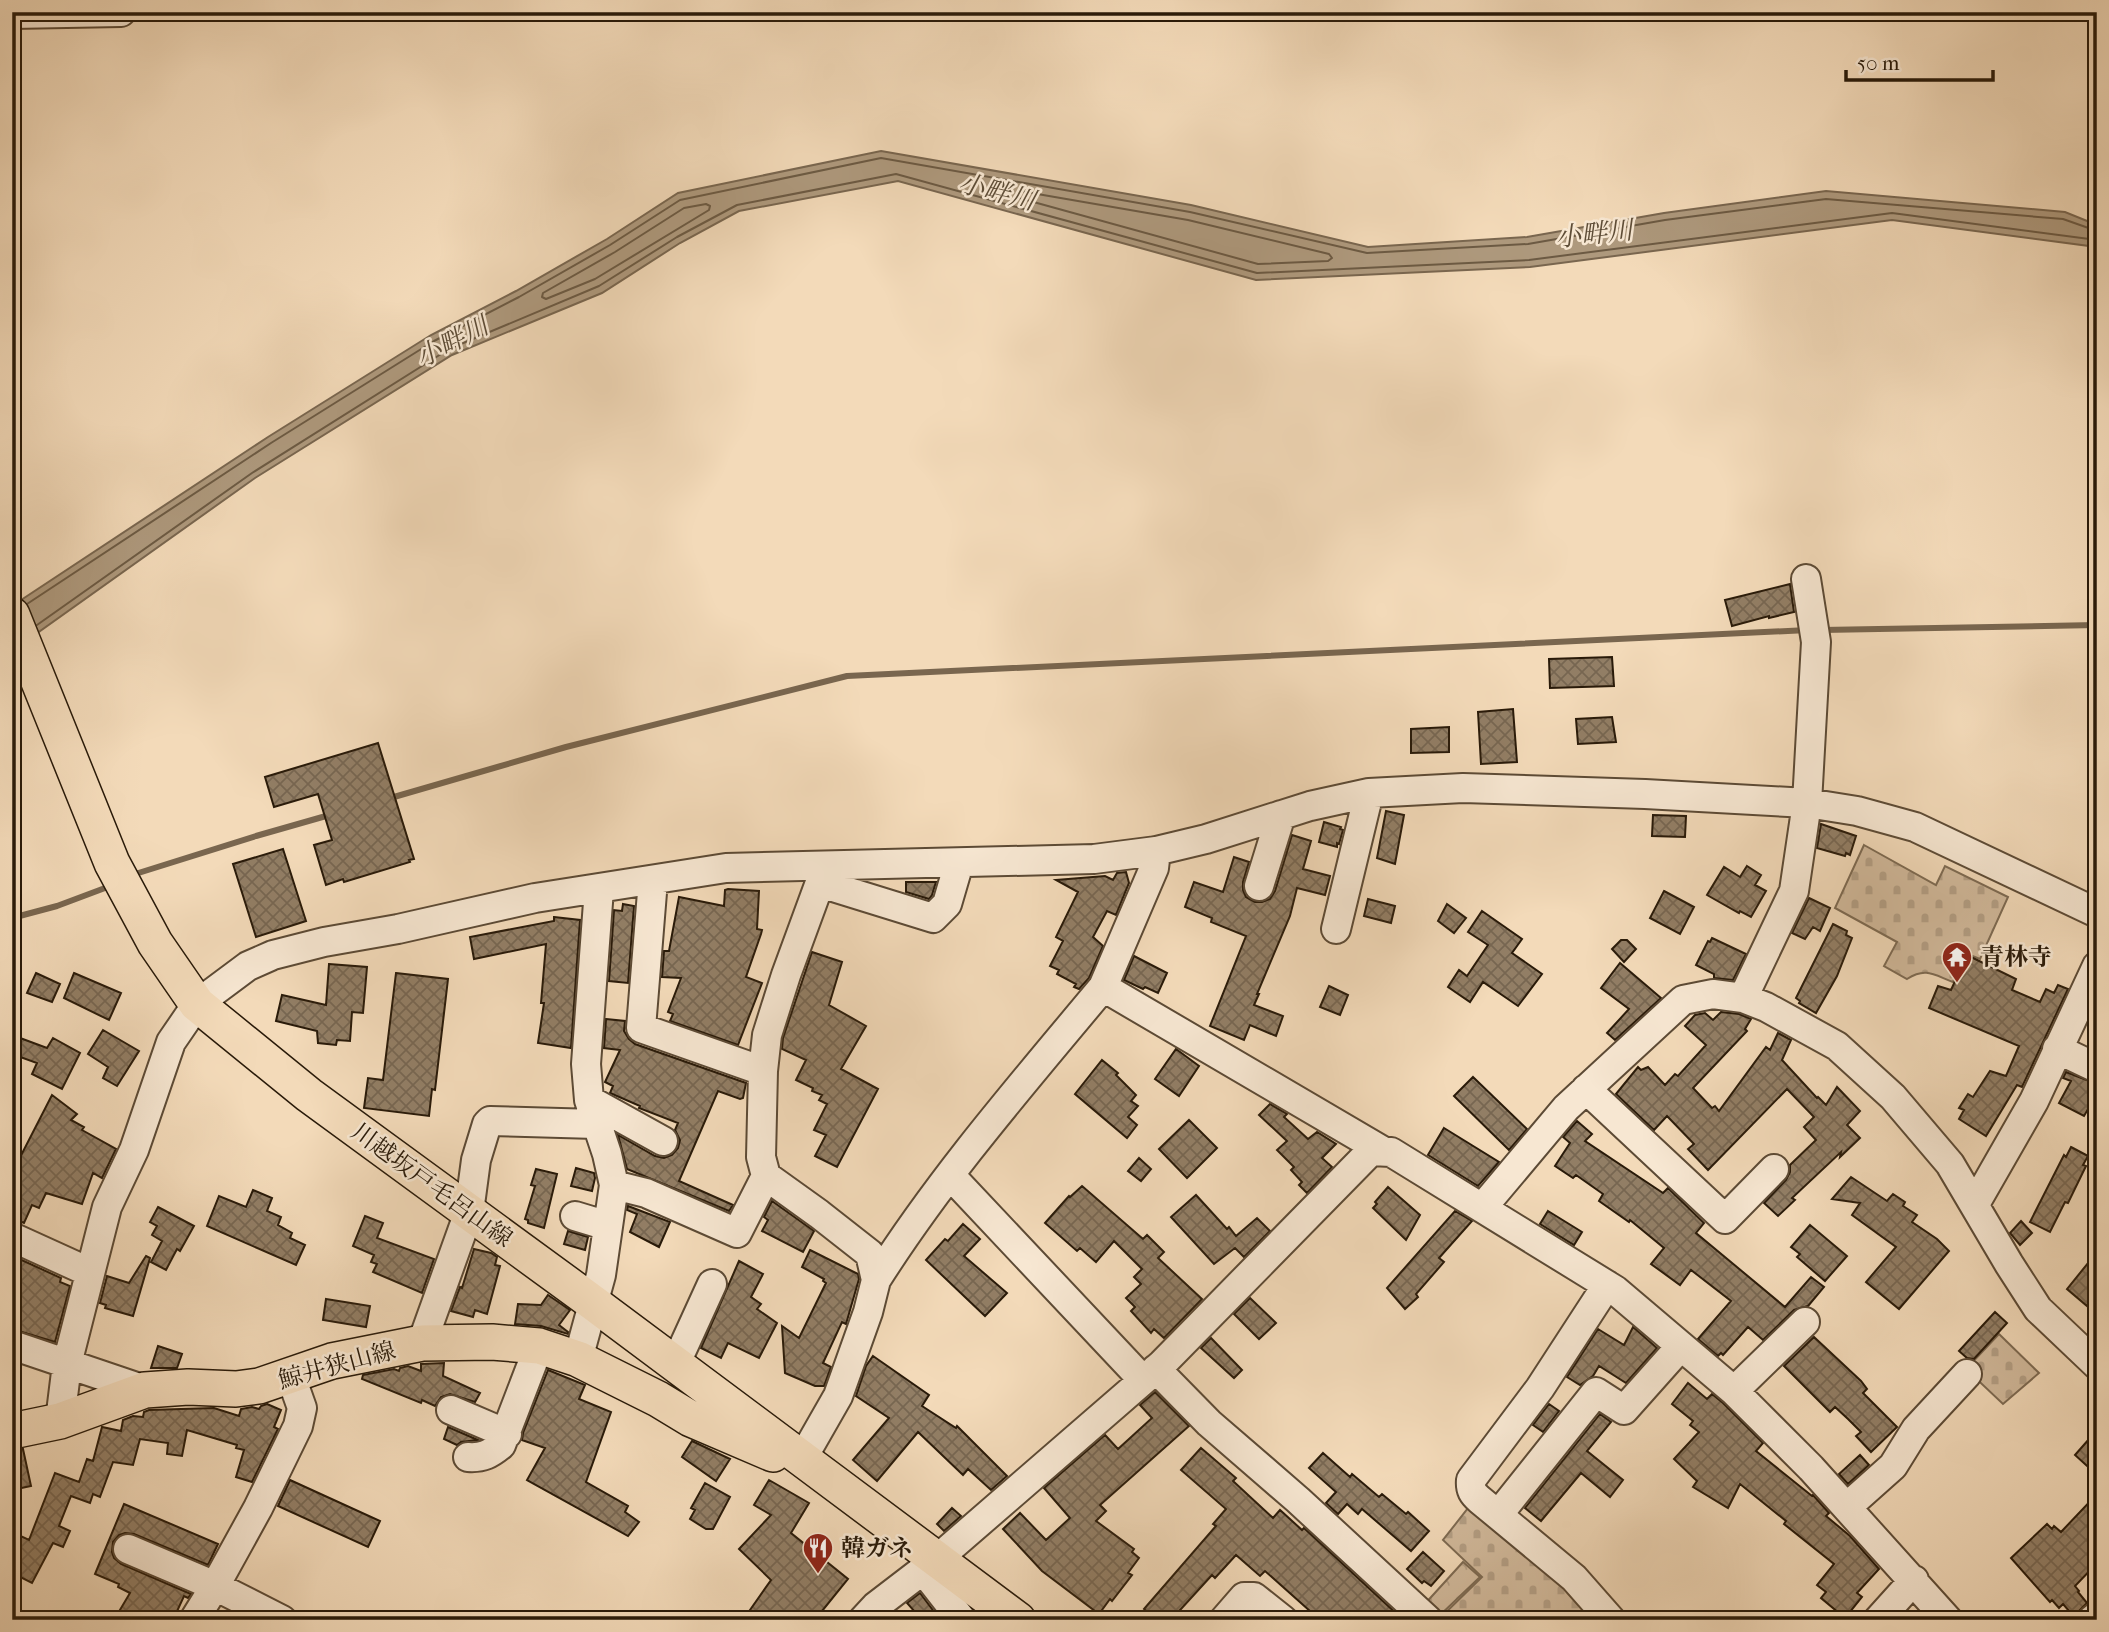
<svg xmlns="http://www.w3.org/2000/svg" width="2109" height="1632" viewBox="0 0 2109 1632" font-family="'IM FELL French Canon','Noto Serif JP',serif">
<defs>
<pattern id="forest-crowns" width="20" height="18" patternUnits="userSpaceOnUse" patternTransform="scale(1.75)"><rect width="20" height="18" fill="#d1b99b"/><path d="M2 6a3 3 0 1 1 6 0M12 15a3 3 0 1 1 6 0" fill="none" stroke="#b39e84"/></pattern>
<pattern id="cemetery-stones" width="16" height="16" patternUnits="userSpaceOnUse" patternTransform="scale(1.75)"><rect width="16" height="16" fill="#d1b99b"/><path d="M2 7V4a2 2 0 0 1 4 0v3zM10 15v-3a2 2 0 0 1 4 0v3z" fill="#b39e84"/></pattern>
<pattern id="building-cross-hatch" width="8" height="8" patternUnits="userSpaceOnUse" patternTransform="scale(1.75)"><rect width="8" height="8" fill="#927e65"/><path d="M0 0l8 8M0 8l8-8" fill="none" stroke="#776651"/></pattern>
</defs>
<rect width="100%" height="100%" fill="#f3dab9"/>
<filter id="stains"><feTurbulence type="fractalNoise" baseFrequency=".00286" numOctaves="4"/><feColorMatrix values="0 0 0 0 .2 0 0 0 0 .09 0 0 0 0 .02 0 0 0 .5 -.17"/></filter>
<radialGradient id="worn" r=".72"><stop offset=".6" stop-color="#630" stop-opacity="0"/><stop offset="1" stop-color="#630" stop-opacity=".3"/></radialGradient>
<!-- forest -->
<path fill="url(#forest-crowns)" stroke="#7d6a52" stroke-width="2" d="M1463,1562L1480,1577L1437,1618L1423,1606Z"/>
<!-- cemetery -->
<path fill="url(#cemetery-stones)" stroke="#7d6a52" stroke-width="2" d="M1864,845L1936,885L1945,866L2008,897L1980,959L1965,953L1953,982C1934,975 1926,967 1907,979L1884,966L1897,942L1835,908Z
M1999,1334L2039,1373L2003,1404L1966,1369Z
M1472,1503L1603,1620H1438L1482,1577L1443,1540Z"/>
<!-- water -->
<path fill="#ae997d" stroke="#79664f" stroke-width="2" d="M881,151L1191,205L1368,247L1527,237L1664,213L1826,191L2065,212L2097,225V247L1892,220L1530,267L1256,280L898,181L739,211L680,243L602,293L452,355L255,478L12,651V606L268,437L431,335L516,291L607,239L678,193Z"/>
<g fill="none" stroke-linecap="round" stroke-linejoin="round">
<!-- shore -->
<path stroke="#6c5a43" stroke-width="2" d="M1020,191L1188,220L1329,254L1332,258L1328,261L1258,264L1019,198L1016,194Z
M706,204L710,206L709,210L595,279L546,299L542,297L543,293L615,252L684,208Z
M27,604L271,443L434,341L519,297L610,245L680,200L881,158L1190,212L1367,253L1528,244L1665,220L1826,199L2063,219L2097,231
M37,625L252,473L449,349L599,286L677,237L737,205L896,174L1257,273L1529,260L1892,213L2097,240"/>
<!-- stream -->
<path stroke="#79664f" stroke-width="6" d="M1822,630L2097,625
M387,799L566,747L847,676L1808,630
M132,875L256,836L333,814
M12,918L57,906L113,885"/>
</g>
<!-- building -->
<path fill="url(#building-cross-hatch)" stroke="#291a09" stroke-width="2" d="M1790,584L1794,612L1769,618V616L1732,626L1725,600Z
M1612,657L1614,686L1550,688L1549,659Z
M1513,709L1517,762L1481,764L1478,712Z
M1612,717L1616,742L1578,744L1576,719Z
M1449,727V752L1411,753V729Z
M378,743L414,859L409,860L410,862L344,882L343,879L326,885L314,845L332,840L318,794L274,807L265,777Z
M1386,811L1404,815L1395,864L1377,858Z
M1653,815L1686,816L1685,837L1652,836Z
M1324,822L1341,827L1340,829L1343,830L1339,844L1337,843V847L1319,842Z
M1821,824L1856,836L1850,855L1846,853L1845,856L1817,848Z
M1292,835L1311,841L1303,869L1330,876L1325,895L1297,888L1290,916L1257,994H1259L1254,1005L1283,1016L1276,1036L1250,1025L1244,1040L1210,1026L1246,936L1211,922L1212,918L1185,907L1194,882L1223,892L1234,857L1249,862L1243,882V890L1246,897L1255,902H1262L1270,899L1275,891Z
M283,849L306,921L256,937L233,864Z
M1747,866L1761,875L1755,885L1766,891L1751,917L1740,911L1739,913L1707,895L1724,867L1740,877Z
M1126,872L1129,883L1116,915L1107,911L1093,937L1103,946L1089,978L1079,989L1074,987L1076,984L1057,974L1059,970L1050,966L1063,941L1056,937L1078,892L1056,880L1105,876L1113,880L1117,873Z
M906,882H936L932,895L929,899L906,892Z
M728,889L759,891L757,929L762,930L761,934L746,977L762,983L738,1045L670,1021L673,1014L668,1012L681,978L662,977L664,951H669L679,897L724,906L725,890Z
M1664,891L1694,907L1680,934L1650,918Z
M1809,898L1830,908L1820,931L1813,927L1805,939L1792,933Z
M1368,899L1395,906L1391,923L1364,916Z
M623,904L634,906L628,983L609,981L614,910L622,911Z
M1447,904L1466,918L1454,933L1438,921Z
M1482,911L1522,939L1512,953L1542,974L1518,1006L1483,982L1470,1002L1448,987L1459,970L1467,976L1488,945L1468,932Z
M554,917L580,920L571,1048L538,1043L544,1003H541L546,944L474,959L470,937L554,921Z
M1833,924L1847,931L1846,935L1852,938L1837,976L1816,1013L1799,1003L1800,1001L1796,998Z
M1712,938L1746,954L1733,980L1714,978V974L1696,965L1708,941L1710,942Z
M1621,940H1627L1636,949L1624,962L1612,949Z
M812,952L842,962L829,1005L866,1026L841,1069L878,1089L837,1167L815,1156L826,1135L814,1130L827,1104L819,1100L822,1095L812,1091L813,1088L796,1080L806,1060L782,1049L783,1038Z
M1134,956L1167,973L1158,993L1145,987L1143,989L1124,980Z
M1971,957L2016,979L2012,990L2040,1002L2046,989L2054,993L2058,985L2068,989L2022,1087L2017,1085L1986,1136L1959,1119L1964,1110L1959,1108L1968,1094L1973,1097L1990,1071L2006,1076L2019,1046L1929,1008L1938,986L1951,990L1965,959L1969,961Z
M1620,963L1661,998L1615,1040L1607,1033L1629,1009L1601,988Z
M329,964L367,967L363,1013L352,1012L350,1041L337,1040L336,1045L318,1043L317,1031L276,1021L282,995L326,1005Z
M36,973L60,984L52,1002L27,993Z
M74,973L121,993L109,1020L64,998Z
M396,973L448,979L435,1090L432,1089L429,1116L364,1108L368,1078L383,1080Z
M1329,986L1348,995L1340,1015L1320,1007Z
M1721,1012L1739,1014L1751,1019L1745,1029L1747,1031L1693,1088L1712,1108L1715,1106L1719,1111L1766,1047L1770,1050L1778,1033L1791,1040L1782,1060L1817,1098L1818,1097L1826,1105L1837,1087L1860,1111L1847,1125L1860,1138L1840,1157L1841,1152L1792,1198L1795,1200L1778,1216L1764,1203L1786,1180L1790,1172V1165L1816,1140L1804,1127L1814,1117L1787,1089L1708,1170L1688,1149L1694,1144L1667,1116L1654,1130L1616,1094L1638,1067L1641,1070L1648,1067L1665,1085L1675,1074L1678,1076L1706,1045L1685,1026L1695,1015L1705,1013L1713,1020Z
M606,1019L625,1021L624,1031L629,1039L635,1044L746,1083L743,1098L740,1099L718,1091L679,1181L733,1205L729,1211L627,1169L618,1135L655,1156L664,1158L672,1155L678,1148L680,1140L675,1130L678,1123L639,1108L640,1106L610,1093L613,1086L605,1082L620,1050L604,1048Z
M103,1030L139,1051L117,1086L103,1078L108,1067L88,1054Z
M12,1035L47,1048L53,1038L80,1053L62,1089L32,1074L37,1063L12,1054Z
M1176,1049L1199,1066L1179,1096L1155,1079Z
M1102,1060L1118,1073L1116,1075L1136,1095L1131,1101L1138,1106L1128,1117L1137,1125L1127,1138L1075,1094Z
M2066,1072L2097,1084V1107L2091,1104L2084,1116L2059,1103L2071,1081L2063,1078Z
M1473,1077L1527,1129L1509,1150L1454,1096Z
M52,1095L77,1114L71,1120L84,1127L82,1130L116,1149L102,1178L93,1173L82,1204L46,1193L39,1208L32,1205L24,1223L12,1218L13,1171Z
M1270,1104L1287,1114L1284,1117L1308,1139L1317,1132L1336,1144L1322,1158L1332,1167L1307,1193L1299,1185L1302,1182L1291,1170L1294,1167L1277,1150L1287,1141L1259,1115Z
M1189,1120L1217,1148L1187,1178L1159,1149Z
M1577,1121L1592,1134L1585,1141L1663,1193L1668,1188L1704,1223L1696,1233L1785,1307L1811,1277L1824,1287L1808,1306L1794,1310L1763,1340L1748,1327L1723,1355L1721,1353L1718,1356L1698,1339L1731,1301L1691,1270L1680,1285L1651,1264L1664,1248L1630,1220L1629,1222L1599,1201L1603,1194L1576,1175L1573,1178L1555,1166L1570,1143L1563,1137Z
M1444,1128L1499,1162L1478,1186L1428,1155Z
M2071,1147L2088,1156L2083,1165L2086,1166L2068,1203L2065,1202L2050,1232L2030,1222L2064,1155L2066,1157Z
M1139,1158L1151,1169L1141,1181L1128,1171Z
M576,1168L594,1173L595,1178L592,1191L571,1186Z
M536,1169L557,1174L544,1228L528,1223V1220L525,1219L535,1186L531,1185Z
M1851,1177L1887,1201L1893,1194L1905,1202L1903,1206L1917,1215L1912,1222L1937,1239L1949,1251L1899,1309L1866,1282L1896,1247L1852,1215L1860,1203L1832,1199Z
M1082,1186L1143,1239L1147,1235L1164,1252L1158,1258L1202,1299L1164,1338L1154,1329L1151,1333L1131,1311L1135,1307L1126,1298L1141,1284L1134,1277L1142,1269L1114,1241L1096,1262L1080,1248L1077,1251L1045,1223L1069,1196L1070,1197Z
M1388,1187L1420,1215L1406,1240L1373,1208L1377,1204L1375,1202Z
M253,1190L272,1198L267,1211L281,1217L278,1225L292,1233L290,1238L305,1245L296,1265L207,1226L219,1196L246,1207Z
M1196,1195L1227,1229L1229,1227L1236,1236L1257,1218L1270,1231L1244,1257L1235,1248L1214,1264L1171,1217Z
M772,1201L814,1231L803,1252L762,1231L768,1220L764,1217Z
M628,1206L670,1222L659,1247L630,1232L637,1214L627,1210Z
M158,1207L194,1226L180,1251L177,1249L166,1270L151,1262L162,1241L152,1235L157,1226L150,1222Z
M1455,1211L1472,1221L1439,1258L1444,1262L1416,1294L1418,1297L1405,1309L1387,1288Z
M1548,1211L1582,1232L1574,1245L1540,1224Z
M365,1216L383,1223L377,1238L434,1259L422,1293L373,1272L377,1264L371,1262L374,1255L353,1246Z
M2021,1221L2032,1233L2020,1245L2010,1233Z
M963,1224L980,1239L964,1256L1007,1293L985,1316L926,1260L945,1239L948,1241Z
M1810,1225L1847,1256L1825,1281L1797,1257L1800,1254L1791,1247Z
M568,1231L588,1237L585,1250L564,1244Z
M474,1249L491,1253L497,1257L495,1265L500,1266L487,1314L475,1310L473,1317L451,1311L460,1287L462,1288Z
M810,1250L858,1274L859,1279L846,1324L842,1322L823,1363L831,1367L824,1386H815L785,1373L782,1326L799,1338L826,1283L823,1281L824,1279L802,1267Z
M2097,1252V1294L2087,1306L2067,1289Z
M146,1256L150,1258L133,1316L105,1308L106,1305L100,1303L107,1276L129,1283Z
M15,1257L61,1278L60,1282L70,1286L55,1342L12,1329V1263Z
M739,1261L763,1274L751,1297L761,1304L757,1309L777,1323L759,1358L728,1343L721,1358L701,1348Z
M548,1295L570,1310L559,1325L568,1332V1334L541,1326L515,1324L518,1304L541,1305Z
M1250,1298L1276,1323L1259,1339L1234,1314Z
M326,1299L370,1306L366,1327L323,1320Z
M1995,1312L2007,1323L1974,1359L1967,1358L1959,1351Z
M1633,1327L1657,1348L1626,1383L1599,1366L1593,1376L1580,1385L1567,1377L1598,1329L1624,1345Z
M1814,1337L1861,1381L1867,1389L1863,1393L1897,1427L1871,1452L1856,1436L1861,1432L1848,1419L1835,1407L1830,1412L1784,1366Z
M1211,1338L1242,1370L1234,1378L1201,1348Z
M158,1346L182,1354L177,1368H151Z
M873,1356L929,1395L922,1406L956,1428L957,1426L1007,1476L991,1490L968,1469L963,1475L918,1432L877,1481L853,1460L889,1418L856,1396L866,1366Z
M444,1363L443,1376L480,1393L475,1402L450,1394L441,1397L435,1406L422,1400L421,1403L362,1379L363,1375L394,1369L399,1371L400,1368L408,1366L421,1371V1364Z
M548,1370L585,1385L579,1399L611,1412L586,1482L628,1506L625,1512L639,1522L628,1536L527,1480L545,1448L522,1440L523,1433Z
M1688,1383L1707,1399L1712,1394L1723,1403L1763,1443L1756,1451L1812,1496L1813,1495L1829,1513L1826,1516L1850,1536L1879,1569L1857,1593L1862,1597L1845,1618L1821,1598L1826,1592L1817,1585L1834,1564L1784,1524L1786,1521L1740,1484L1728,1508L1693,1487L1697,1481L1674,1459L1699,1432L1690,1425L1693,1421L1672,1404Z
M1155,1392L1189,1426L1100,1505L1106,1511L1096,1521L1134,1549L1132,1552L1139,1558L1128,1573L1132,1575L1112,1601L1110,1599L1099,1614L1042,1571L1003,1529L1020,1513L1046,1540L1070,1518L1044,1488L1105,1435L1118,1449L1152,1418L1140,1405Z
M267,1404L281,1410L274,1427L278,1429L252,1482L236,1477L244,1450L236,1448L237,1445L187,1430L182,1456L167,1454L168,1443L140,1439L133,1465L113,1462L100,1497L93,1494L90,1503L71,1496L59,1526L70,1531L63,1547L53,1543L32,1583L12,1573V1532L29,1540L55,1473L79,1482L87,1459L93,1461L102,1427L121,1431L123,1420L133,1416L143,1417L144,1412L149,1410L214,1408L239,1416L241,1409L252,1407L259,1409L261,1406Z
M1549,1404L1559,1411L1543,1432L1533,1425Z
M1600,1414L1611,1422L1587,1451L1623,1480L1610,1497L1581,1473L1541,1521L1525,1508Z
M448,1427L478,1440L461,1442L457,1445L444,1439Z
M2097,1430V1475L2075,1455Z
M692,1441L730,1459L716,1481L682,1457Z
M1201,1448L1236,1478L1233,1481L1273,1518L1280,1510L1302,1530L1304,1528L1399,1616L1395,1620H1320L1265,1571L1260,1576L1236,1555L1215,1578L1212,1575L1171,1620H1156L1144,1609L1216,1526L1213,1524L1226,1509L1181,1470Z
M23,1449L31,1486L12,1490V1451Z
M1323,1453L1350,1477L1352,1474L1379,1497L1382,1494L1406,1514L1408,1512L1429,1531L1411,1551L1362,1509L1358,1514L1347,1504L1338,1514L1326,1503L1336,1492L1309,1468Z
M1860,1455L1869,1465L1848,1484L1839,1474Z
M290,1480L380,1521L368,1547L278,1506Z
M769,1480L809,1503L791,1533L848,1579L822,1611L832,1620H743L771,1580L739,1549L771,1515L754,1505Z
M705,1483L730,1497L713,1529H706L690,1519L695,1510L691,1508Z
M2097,1494V1563L2075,1586L2079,1591L2078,1592L2087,1603L2077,1613L2076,1619L2063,1604L2059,1608L2052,1600L2050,1602L2011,1558L2047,1524L2052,1529L2054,1526L2061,1532Z
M124,1504L218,1544L208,1565L134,1534L125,1533L119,1535L113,1542L112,1552L114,1558L121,1564L191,1594L188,1598L184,1596L173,1620H114L130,1593L118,1587L119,1584L95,1574Z
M952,1508L961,1516L944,1531L937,1524Z
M1423,1552L1444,1571L1431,1586L1424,1581L1422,1583L1407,1569Z
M920,1593L935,1613L928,1620H922L907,1603Z"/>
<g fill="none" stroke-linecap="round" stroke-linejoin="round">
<!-- minor casing -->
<g stroke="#5c4a35" stroke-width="32">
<path id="minor" d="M12,14L121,12
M1156,851L1154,868L1103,987L1383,1151
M653,880L641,1028L763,1071
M820,883L933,918L947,904L959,863
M1259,886L1281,815
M1336,929L1369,793
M1743,998L1794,891L1807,803L1816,642L1806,579
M2057,1049L2097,1068
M1586,1089L1725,1219L1774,1169
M589,1100L663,1141
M950,1175L1143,1380
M614,1185L646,1193L737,1233L766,1176
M1975,1204L2034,1101L2097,966
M1482,1208L1566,1108L1683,1000L1713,994L1743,998L1766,1007L1837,1046L1893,1097L1950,1164L2009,1264L2038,1309L2097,1365
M575,1216L608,1226
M12,1237L89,1272
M876,1280C942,1176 1024,1082 1103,987
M1607,1285L1540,1388L1471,1480C1470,1490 1473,1494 1480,1500L1574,1578L1611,1620
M422,1343L469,1212L476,1160L487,1124L490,1121L596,1124
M12,1345L145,1390
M578,1359L601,1275L614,1185L607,1154L589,1100L586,1064L599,889
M675,1365L712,1284
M1156,1369L1209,1423L1298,1500L1428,1620
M1734,1391L1805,1322
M451,1410L507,1434
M60,1421L67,1364L107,1207L134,1150L171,1042L197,1004L248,966L273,955L324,942L398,929L535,898L726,868L1094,859L1156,851L1206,839L1310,806L1369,793L1463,788L1645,794L1807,803L1857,811L1915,827L2097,913
M468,1457C483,1458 490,1454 501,1445L539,1346
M802,1459L838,1396L868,1312L876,1280L870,1254L819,1214L766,1176L761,1157L763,1071L767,1035L786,975L826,866
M1847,1507L1893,1466L1916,1429L1967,1374
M1498,1515L1596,1392L1624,1410L1681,1346
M128,1549L215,1586L282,1620
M923,1570L962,1620
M194,1620L215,1586L258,1508L298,1426L302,1408L290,1374
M863,1620L876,1606L936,1560L1162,1364L1371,1151L1391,1152L1615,1290L1734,1391L1811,1468L1948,1620
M1224,1620L1244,1597H1254L1283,1620
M1878,1620L1914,1580
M2092,1620L2097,1616"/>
</g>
<!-- major casing -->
<g stroke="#291a09" stroke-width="38">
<path id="major" d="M12,615L112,863L155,943L197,1004L309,1095L592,1302L1018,1620
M12,1431L60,1421L145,1390L188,1387L236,1389L259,1386L332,1361L422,1343L492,1342L539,1346L578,1359L658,1399L691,1419L773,1454"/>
</g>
<!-- minor -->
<use href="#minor" stroke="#f7e7d2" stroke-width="28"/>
<!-- major -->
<use href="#major" stroke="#f3dab9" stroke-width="35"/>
</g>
<!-- icons -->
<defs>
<g id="temple-pin" transform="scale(1.575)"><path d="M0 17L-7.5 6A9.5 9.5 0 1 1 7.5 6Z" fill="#8f2418" stroke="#f7e7d2"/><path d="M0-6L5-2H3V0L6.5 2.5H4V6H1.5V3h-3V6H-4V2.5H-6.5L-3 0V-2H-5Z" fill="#fff"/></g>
<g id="restaurant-pin" transform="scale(1.575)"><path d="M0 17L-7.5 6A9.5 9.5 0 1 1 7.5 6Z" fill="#8f2418" stroke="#f7e7d2"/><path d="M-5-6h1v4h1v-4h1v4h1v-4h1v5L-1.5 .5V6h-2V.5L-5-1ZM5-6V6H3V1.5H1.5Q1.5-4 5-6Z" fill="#fff"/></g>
</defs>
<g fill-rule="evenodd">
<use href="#temple-pin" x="1957" y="957"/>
<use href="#restaurant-pin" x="818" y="1548"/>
</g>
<g text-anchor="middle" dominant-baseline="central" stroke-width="5" stroke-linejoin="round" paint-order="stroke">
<!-- poi labels -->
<g font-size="24" font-weight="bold" fill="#291a09" stroke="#f7e7d2" text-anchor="start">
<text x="1980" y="957">青林寺</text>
<text x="841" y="1548">韓ガネ</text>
</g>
<!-- street labels -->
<g font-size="24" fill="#291a09" stroke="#f7e7d2">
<text transform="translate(432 1185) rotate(36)">川越坂戸毛呂山線</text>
<text transform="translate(337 1365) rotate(-15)">鯨井狭山線</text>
</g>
<!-- water labels -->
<g font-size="26" font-style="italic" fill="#5e4d37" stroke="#f7e7d2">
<text transform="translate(997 192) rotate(14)">小畔川</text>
<text transform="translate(1594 234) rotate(-6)">小畔川</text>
<text transform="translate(452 342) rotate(-28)">小畔川</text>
</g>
</g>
<!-- margin -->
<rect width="2109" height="1632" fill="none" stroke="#f3dab9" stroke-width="42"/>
<rect x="14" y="14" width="2081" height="1604" fill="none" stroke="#291a09" stroke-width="3.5"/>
<rect x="21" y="21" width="2067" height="1590" fill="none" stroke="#291a09" stroke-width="2"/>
<!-- scale -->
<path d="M1846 70v10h147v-10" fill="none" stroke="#291a09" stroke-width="3.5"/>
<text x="1857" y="70" font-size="21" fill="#291a09" stroke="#f7e7d2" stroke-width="5" paint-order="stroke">50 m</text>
<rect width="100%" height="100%" filter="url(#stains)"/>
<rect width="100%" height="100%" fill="url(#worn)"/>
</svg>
